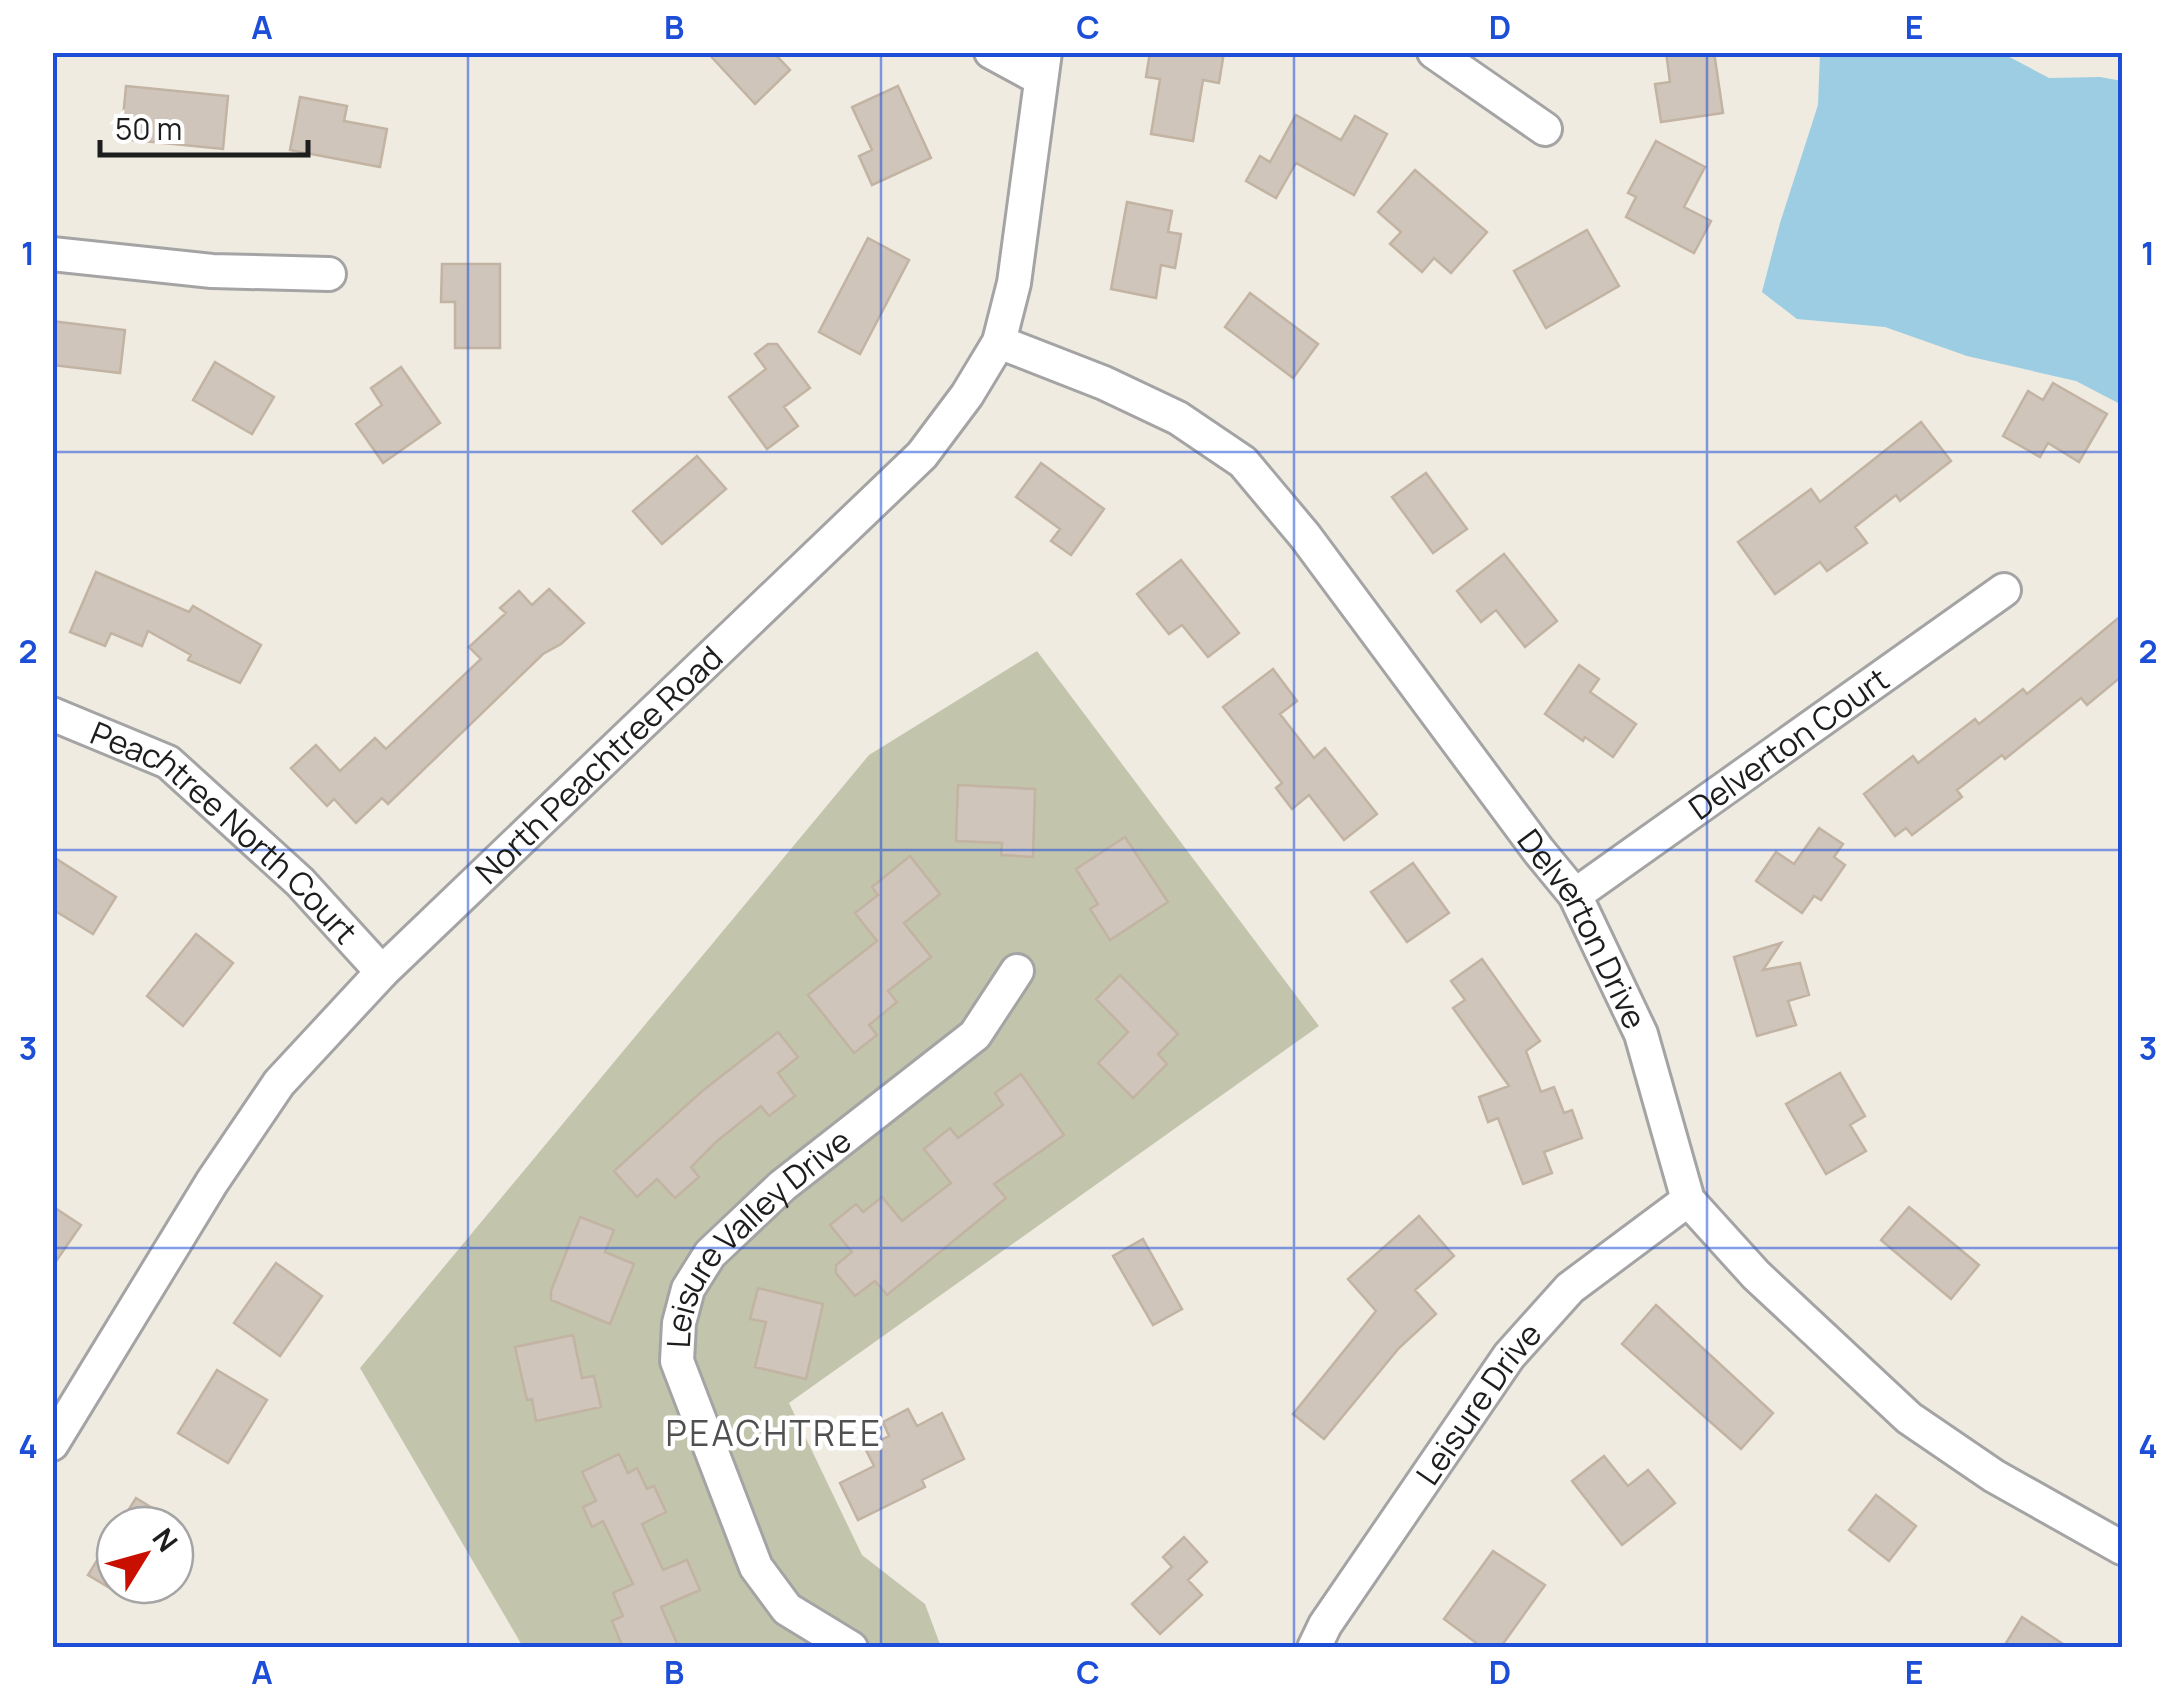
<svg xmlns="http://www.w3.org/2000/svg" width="2175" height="1700" viewBox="0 0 2175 1700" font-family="Manrope,sans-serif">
<rect width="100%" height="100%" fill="#efebe1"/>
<!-- construction -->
<path fill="#c3c4ac" d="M1037,651L1319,1026L789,1403L862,1555L925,1604L941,1647H523L360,1368L869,755Z"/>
<!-- water -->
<path fill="#9ccde2" d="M1820,53H2002L2049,78L2100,77L2122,81V405L2076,381L1967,356L1885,327L1797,319L1762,292L1780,223L1818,105Z"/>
<!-- building -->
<path fill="#cfc5ba" stroke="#c2b3a2" stroke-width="2.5" d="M707,52H773L790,70L755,104Z
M1150,52H1224L1219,83L1203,80L1193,141L1151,134L1160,79L1146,77Z
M1666,52H1714L1723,113L1661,122L1655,84L1670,82Z
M126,86L228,96L223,149L121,139Z
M898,86L931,158L872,185L859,156L872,150L852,107Z
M300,97L347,106L344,121L387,129L380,167L290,150Z
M1296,115L1341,140L1355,116L1387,134L1354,195L1296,163L1276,198L1246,181L1260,156L1270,162Z
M1656,141L1705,167L1684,207L1711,221L1694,253L1626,217L1636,197L1628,193Z
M1415,170L1487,232L1451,273L1434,258L1422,272L1390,244L1401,232L1378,212Z
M1127,202L1172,211L1168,232L1181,234L1175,268L1161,265L1156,298L1111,289Z
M1587,230L1619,286L1546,328L1514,271Z
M868,238L909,260L860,354L819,332Z
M442,264H500V348H455V302H441Z
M1250,293L1318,344L1293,378L1225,327Z
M52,321L125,330L120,373L52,365Z
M768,344H777L810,388L784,407L798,426L767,449L729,397L766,369L755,354Z
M215,362L274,397L252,434L193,400Z
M401,367L440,423L383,463L356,424L382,405L371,388Z
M2053,383L2107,414L2079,462L2048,443L2040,457L2003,436L2028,391L2043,400Z
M1921,422L1951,461L1900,501L1896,495L1855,527L1867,543L1827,571L1820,562L1775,594L1738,542L1811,489L1820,502Z
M697,456L726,489L662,544L633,511Z
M1041,463L1104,509L1071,555L1051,541L1060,529L1016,497Z
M1426,473L1467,529L1433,553L1392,497Z
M1504,554L1557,621L1525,647L1496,610L1481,622L1457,591Z
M1181,560L1239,633L1208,657L1182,625L1169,634L1137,594Z
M96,572L189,612L193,606L261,645L240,683L188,660L191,655L148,631L142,646L111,633L105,646L70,632Z
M549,589L584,623L561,644L543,654L388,804L382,798L356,823L334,799L327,806L291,768L316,745L340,771L375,738L386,749L481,659L469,647L506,613L500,608L519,591L532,605Z
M2122,615V676L2087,705L2081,698L2005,759L2002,755L1957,790L1962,797L1912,835L1906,828L1895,836L1864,794L1913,756L1918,763L1975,719L1979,724L2023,689L2027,694Z
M1579,665L1599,679L1590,692L1636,724L1613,757L1585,737L1583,741L1545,714Z
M1273,669L1297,701L1280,714L1314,758L1325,748L1377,814L1344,840L1309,795L1292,809L1276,788L1282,783L1223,707Z
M958,785L1035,789L1033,857L1001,855L1002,843L956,841Z
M1819,828L1843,844L1834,857L1845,865L1821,900L1814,896L1802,913L1756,881L1776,852L1794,864Z
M1125,837L1168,902L1110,940L1090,909L1098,904L1076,869Z
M52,856L116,897L93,934L52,909Z
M910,856L940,894L904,923L931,957L888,991L897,1002L869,1025L877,1035L854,1053L808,995L877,941L855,913L878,895L872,887Z
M1413,863L1449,913L1407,942L1371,892Z
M196,934L233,963L183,1026L147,996Z
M1781,943L1763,970L1800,963L1809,995L1788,1001L1796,1025L1757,1036L1734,957Z
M1482,959L1540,1041L1526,1051L1541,1092L1554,1087L1564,1113L1572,1110L1582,1138L1544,1152L1552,1173L1523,1184L1498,1118L1488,1122L1479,1097L1509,1086L1453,1008L1465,1000L1451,981Z
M1120,975L1178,1034L1158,1054L1167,1064L1133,1098L1098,1063L1128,1032L1096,999Z
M778,1032L798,1057L778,1073L795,1096L769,1116L761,1106L717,1141L691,1167L699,1177L675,1198L657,1179L637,1197L614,1171L701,1092Z
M1840,1073L1865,1116L1850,1125L1866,1151L1826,1174L1786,1104Z
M1021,1074L1064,1135L994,1184L1006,1198L887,1295L875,1281L855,1296L836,1273V1265L852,1252L830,1225L856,1204L863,1212L882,1197L902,1221L951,1183L924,1149L950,1128L958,1138L1003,1105L995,1093Z
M52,1206L81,1225L52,1267Z
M1909,1207L1979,1265L1951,1299L1881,1240Z
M1419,1216L1454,1256L1415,1290L1436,1314L1399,1348L1324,1439L1293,1414L1376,1311L1348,1279Z
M580,1217L614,1230L605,1252L634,1264L610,1324L551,1300V1291Z
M1143,1239L1182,1309L1153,1325L1113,1256Z
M276,1263L322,1296L280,1356L234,1323Z
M758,1288L823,1304L806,1379L755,1367L766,1322L750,1319Z
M1656,1305L1773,1413L1741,1449L1622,1344Z
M573,1335L582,1378L594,1376L601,1407L536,1421L532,1399L527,1400L515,1347Z
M217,1370L267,1400L228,1463L178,1433Z
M908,1409L917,1426L942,1413L964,1459L922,1480L925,1487L858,1520L840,1483L874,1466L865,1448L889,1436L883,1422Z
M619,1454L628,1473L637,1468L647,1489L654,1486L666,1512L642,1524L663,1570L687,1560L700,1590L661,1607L679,1648H623L612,1621L623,1616L613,1593L633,1584L603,1521L592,1527L583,1507L596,1501L582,1472Z
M1604,1456L1628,1486L1648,1470L1675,1503L1622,1545L1572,1481Z
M1876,1495L1916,1526L1889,1561L1849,1530Z
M136,1498L180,1525H119Z
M115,1531V1591L88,1575Z
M1184,1537L1207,1562L1188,1580L1202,1595L1160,1634L1132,1604L1172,1567L1163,1557Z
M1493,1551L1545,1585L1500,1648H1483L1444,1619Z
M2022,1617L2069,1648H2003Z"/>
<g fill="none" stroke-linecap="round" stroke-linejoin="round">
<!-- street casing -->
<g stroke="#a4a4a4" stroke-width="38">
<g id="street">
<path d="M991,52L1039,78"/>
<path d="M1434,52L1545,129"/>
<path d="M52,254L212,271L329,274"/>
<path id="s1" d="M999,342L1104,383L1178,418L1243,462L1305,536L1538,850L1575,895L1641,1034L1688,1200L1756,1275L1909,1418L1994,1476L2122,1548"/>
<path id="s2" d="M52,714L168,762L300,882L382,972"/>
<path id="s3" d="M1575,895L2004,590"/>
<path id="s4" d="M52,1444L212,1182L279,1083L382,972L922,455L967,395L999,342L1014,283L1045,52"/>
<path id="s5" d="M851,1648L787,1609L756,1567L677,1361L679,1323L688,1289L710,1254L782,1186L975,1035L1017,971"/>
<path id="s6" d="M1314,1648L1325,1625L1509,1356L1570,1288L1688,1200"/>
</g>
</g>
<!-- street -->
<use href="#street" stroke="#fff" stroke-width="32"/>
</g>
<!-- grid -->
<path fill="none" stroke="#1d4ed8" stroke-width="2.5" stroke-opacity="0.55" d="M468,52V1648M881,52V1648M1294,52V1648M1707,52V1648M52,452H2122M52,850H2122M52,1248H2122"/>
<g text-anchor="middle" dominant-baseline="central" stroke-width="9" stroke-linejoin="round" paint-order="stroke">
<!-- street labels -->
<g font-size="32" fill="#1d1d1d" stroke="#fff">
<text stroke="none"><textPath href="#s3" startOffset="262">Delverton Court</textPath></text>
<text stroke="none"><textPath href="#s4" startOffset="878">North Peachtree Road</textPath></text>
<text stroke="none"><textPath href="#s2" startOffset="212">Peachtree North Court</textPath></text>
<text stroke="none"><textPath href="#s1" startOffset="852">Delverton Drive</textPath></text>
<text stroke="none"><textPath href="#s5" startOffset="502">Leisure Valley Drive</textPath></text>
<text stroke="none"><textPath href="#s6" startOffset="295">Leisure Drive</textPath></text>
</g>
<!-- neighbourhood labels -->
<g font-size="35" letter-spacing="2.5" fill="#505050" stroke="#fff">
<text x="774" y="1433">PEACHTREE</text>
</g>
</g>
<!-- border -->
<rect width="2175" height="1700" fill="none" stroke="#ffffff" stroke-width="110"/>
<!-- north arrow -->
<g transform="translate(145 1555) rotate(53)"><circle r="48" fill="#ffffff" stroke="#a5a5a5" stroke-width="2.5"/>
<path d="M0-8L18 38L0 25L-18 38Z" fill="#c90f00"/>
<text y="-15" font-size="28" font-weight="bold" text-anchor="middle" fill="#1d1d1d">N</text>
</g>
<!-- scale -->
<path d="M100 140v15h208v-15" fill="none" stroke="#1d1d1d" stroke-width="5"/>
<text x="115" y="140" font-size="30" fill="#1d1d1d" stroke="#ffffff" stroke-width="8" paint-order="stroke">50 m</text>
<rect x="55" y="55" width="2065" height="1590" fill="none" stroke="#1d4ed8" stroke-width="4"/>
<g font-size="32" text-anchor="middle" font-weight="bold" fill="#1d4ed8">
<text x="262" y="39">A</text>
<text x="674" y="39">B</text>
<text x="1088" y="39">C</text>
<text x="1500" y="39">D</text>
<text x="1914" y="39">E</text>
<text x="28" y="265">1</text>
<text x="2148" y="265">1</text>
<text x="28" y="663">2</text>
<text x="2148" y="663">2</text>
<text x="28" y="1060">3</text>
<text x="2148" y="1060">3</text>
<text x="28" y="1458">4</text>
<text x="2148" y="1458">4</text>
<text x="262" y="1684">A</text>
<text x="674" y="1684">B</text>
<text x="1088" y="1684">C</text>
<text x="1500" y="1684">D</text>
<text x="1914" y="1684">E</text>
</g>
</svg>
